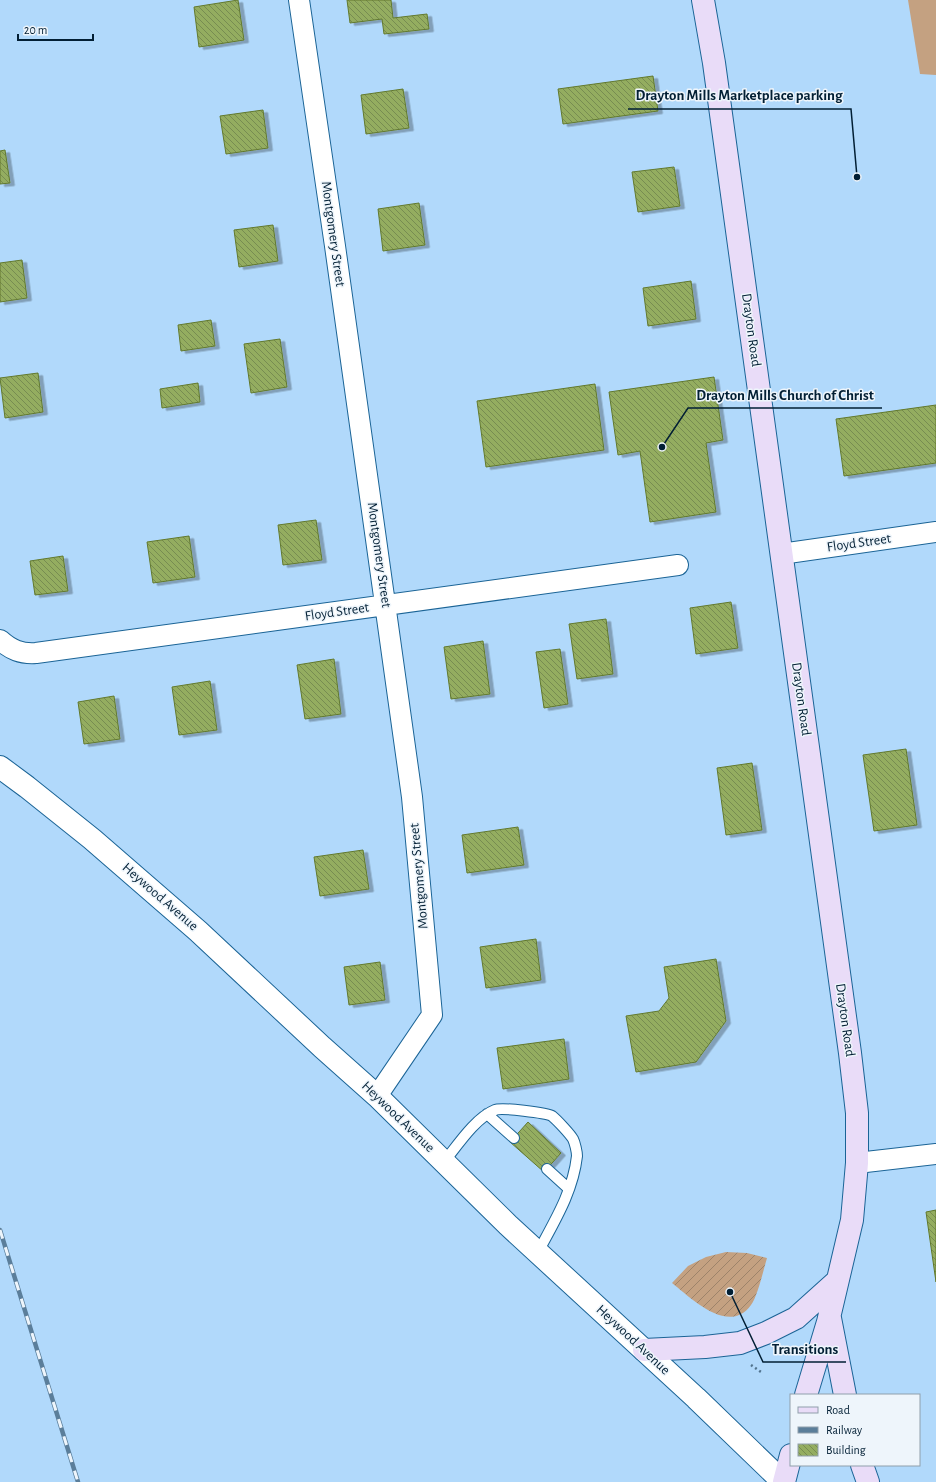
<svg xmlns="http://www.w3.org/2000/svg" width="936" height="1482" viewBox="0 0 936 1482" font-family="'Alegreya Sans',sans-serif">
<defs>
<pattern id="garden-furrows" width="10" height="10" patternUnits="userSpaceOnUse"><rect width="10" height="10" fill="#c4a181"/><path d="M-1 1l2-2M0 10L10 0M9 11l2-2" fill="none" stroke="#9d836a"/></pattern>
<pattern id="building-back-hatch" width="6" height="6" patternUnits="userSpaceOnUse"><rect width="6" height="6" fill="#94ad61"/><path d="M-1 5l2 2M0 0l6 6M5-1l2 2" fill="none" stroke="#778c51"/></pattern>
<filter id="shadow"><feDropShadow dx="4.5" dy="2.5" stdDeviation="0" flood-color="#0004"/></filter>
</defs>
<rect width="100%" height="100%" fill="#b1d9fb"/>
<!-- park -->
<path fill="#c4a181" d="M908,0H936V75L920,74Z"/>
<!-- garden -->
<path fill="url(#garden-furrows)" d="M726,1252L747,1253L767,1258C764,1268 757,1298 751,1305C729,1336 691,1298 672,1283L688,1266L706,1257Z"/>
<!-- building -->
<path fill="url(#building-back-hatch)" stroke="#62792d" filter="url(#shadow)" d="M238,0L244,40L199,47L194,7Z
M347,0H391L393,18L427,14L429,29L384,34L382,19L350,23Z
M653,76L658,111L563,124L558,89Z
M403,89L409,128L366,134L361,95Z
M263,110L268,148L226,154L220,116Z
M5,150L10,183L0,184V151Z
M674,167L680,206L638,212L632,172Z
M419,203L425,245L383,251L378,209Z
M273,225L278,261L239,267L234,230Z
M22,260L27,298L0,302V263Z
M691,281L696,319L648,326L643,288Z
M211,320L215,346L181,351L178,325Z
M280,339L287,387L251,393L244,344Z
M38,373L43,412L5,418L0,378Z
M714,377L723,440L706,443L716,512L650,522L640,451L618,455L609,392Z
M198,383L200,402L162,408L160,389Z
M595,384L604,450L486,467L477,401Z
M936,405V463L844,476L836,419Z
M316,520L322,560L283,565L278,525Z
M189,536L195,577L153,583L147,542Z
M63,556L68,591L35,595L30,561Z
M731,602L738,648L696,654L690,608Z
M606,619L613,674L577,679L569,624Z
M483,641L490,694L451,699L444,647Z
M560,649L568,704L544,708L536,652Z
M334,659L341,714L305,719L297,665Z
M210,681L217,730L179,735L172,687Z
M114,696L120,739L84,744L78,702Z
M906,749L917,825L874,831L863,755Z
M752,763L762,830L726,835L717,768Z
M518,827L524,865L467,873L462,835Z
M363,850L369,889L320,896L314,857Z
M536,939L541,980L486,988L480,947Z
M716,959L726,1021L696,1062L636,1072L626,1016L659,1011L669,998L664,967Z
M380,962L385,1000L349,1005L344,967Z
M564,1039L569,1079L503,1089L497,1048Z
M528,1122L561,1153L544,1172L510,1142Z
M936,1210V1282L926,1212Z"/>
<g fill="none" stroke-linecap="round" stroke-linejoin="round">
<!-- service casing -->
<g stroke="#1b6496" stroke-width="12">
<path id="service" d="M487,1114L514,1138
M444,1162C457,1146 475,1118 495,1110C501,1107 547,1113 552,1116C557,1120 570,1134 573,1139C575,1143 577,1152 577,1156C573,1192 554,1222 538,1252
M547,1169L569,1189"/>
</g>
<!-- minor casing -->
<g stroke="#1b6496" stroke-width="22">
<path id="minor" d="M299,0L335,246L412,797L432,1015L377,1096
M781,554L936,532
M0,640C11,650 21,654 36,653L678,565
M857,1163L936,1154"/>
</g>
<!-- tertiary casing -->
<g stroke="#1b6496" stroke-width="24">
<path id="tertiary" d="M0,767L27,787L92,839L198,931L322,1047L377,1096L508,1225L696,1398L783,1482"/>
</g>
<!-- secondary casing -->
<g stroke="#1b6496" stroke-width="24">
<path id="secondary" d="M703,0L714,63L850,1053L857,1113V1163L852,1220L828,1322L806,1395
M830,1318L845,1395
M644,1350L705,1347L740,1343L766,1333L796,1318L836,1282
M862,1465L868,1482
M784,1482L791,1455"/>
</g>
<!-- path -->
<path stroke="#51738e" stroke-width="2.5" stroke-dasharray="2 3" stroke-linecap="butt" d="M751,1365L761,1372"/>
<!-- service -->
<use href="#service" stroke="#fff" stroke-width="10"/>
<!-- minor -->
<use href="#minor" stroke="#fff" stroke-width="20"/>
<!-- tertiary -->
<use href="#tertiary" stroke="#fff" stroke-width="22"/>
<!-- secondary -->
<use href="#secondary" stroke="#e9dcf8" stroke-width="22"/>
<!-- rail casing -->
<g stroke="#5b7e9a" stroke-width="4.5">
<path id="rail" d="M0,1230L78,1482"/>
</g>
<!-- rail -->
<use href="#rail" stroke="#eef5fb" stroke-width="3" stroke-dasharray="9" stroke-linecap="butt"/>
</g>
<g text-anchor="middle" dominant-baseline="central" stroke-width="3" stroke-linejoin="round" paint-order="stroke">
<!-- street labels -->
<g font-size="14" fill="#021f34" stroke="#eef5fb">
<text transform="translate(333 234) rotate(82)">Montgomery Street</text>
<text transform="translate(751 330) rotate(82)">Drayton Road</text>
<text transform="translate(859 543) rotate(-8)">Floyd Street</text>
<text transform="translate(379 555) rotate(82)">Montgomery Street</text>
<text transform="translate(337 612) rotate(-8)">Floyd Street</text>
<text transform="translate(801 699) rotate(82)">Drayton Road</text>
<text transform="translate(419 876) rotate(-95)">Montgomery Street</text>
<text transform="translate(160 897) rotate(41)">Heywood Avenue</text>
<text transform="translate(845 1020) rotate(82)">Drayton Road</text>
<text transform="translate(398 1117) rotate(44)">Heywood Avenue</text>
<text transform="translate(633 1340) rotate(43)">Heywood Avenue</text>
</g>
</g>
<!-- callouts -->
<path fill="none" stroke="#021f34" stroke-width="1.5" d="M857 177L851 109H628M662 447L688 408H882M730 1292L763 1362H846"/>
<g fill="#021f34" stroke="#eef5fb" stroke-width="1.5">
<circle cx="857" cy="177" r="4"/>
<circle cx="662" cy="447" r="4"/>
<circle cx="730" cy="1292" r="4"/>
</g>
<g font-size="15" text-anchor="middle" font-weight="bold" fill="#021f34" stroke="#eef5fb" stroke-width="3" stroke-linejoin="round" paint-order="stroke">
<text x="739" y="100">Drayton Mills Marketplace parking</text>
<text x="785" y="400">Drayton Mills Church of Christ</text>
<text x="805" y="1354">Transitions</text>
</g>
<!-- legend -->
<rect x="790" y="1394" width="130" height="72" fill="#eef5fb" stroke="#909fab"/>
<rect x="798" y="1407" width="20" height="6" fill="#e9dcf8" stroke="#909fab"/>
<text x="826" y="1414" font-size="12" fill="#021f34">Road</text>
<rect x="798" y="1427" width="20" height="6" fill="#5b7e9a" stroke="#909fab"/>
<text x="826" y="1434" font-size="12" fill="#021f34">Railway</text>
<rect x="798" y="1444" width="20" height="12" fill="url(#building-back-hatch)" stroke="#909fab"/>
<text x="826" y="1454" font-size="12" fill="#021f34">Building</text>
<!-- scale -->
<path d="M18 34v6h75v-6" fill="none" stroke="#021f34" stroke-width="2"/>
<text x="24" y="34" font-size="12" fill="#021f34" stroke="#eef5fb" stroke-width="3" paint-order="stroke">20 m</text>
</svg>
